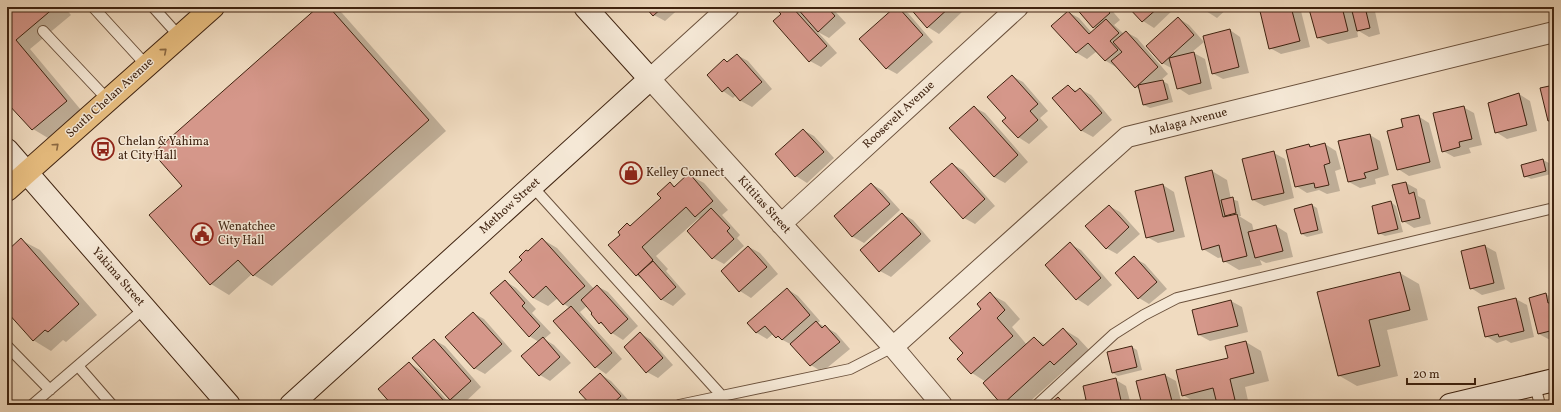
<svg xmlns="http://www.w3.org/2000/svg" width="1561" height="412" viewBox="0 0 1561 412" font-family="Vollkorn,serif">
<rect width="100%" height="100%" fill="#f0dbc0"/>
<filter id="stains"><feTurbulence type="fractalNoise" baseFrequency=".005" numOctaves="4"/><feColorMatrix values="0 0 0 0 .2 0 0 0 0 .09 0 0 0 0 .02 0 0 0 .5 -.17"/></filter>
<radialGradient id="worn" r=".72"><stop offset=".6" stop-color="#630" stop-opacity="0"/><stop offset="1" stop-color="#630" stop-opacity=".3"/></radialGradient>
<!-- shadow -->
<path fill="#0003" d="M7,7H64L71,15L30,49L81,110L48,138L33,129L7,102Z
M319,7H332L342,13L446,131L272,286L252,274L229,295L211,284L150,215L183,186Z
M647,7H681L665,21L654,15Z
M782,7H795L798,9L797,7H831L846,23L829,38L818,32L837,53L821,67L810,61L782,15Z
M897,7L908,13L933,42L897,74L886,68Z
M910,7H957L962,12L939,34L928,27Z
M1076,7H1109L1120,20L1114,25L1124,34L1126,32L1137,38L1168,74L1161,80L1168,84L1173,102L1150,108L1144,105L1140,90L1136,87L1116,67L1106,61L1097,51L1087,59L1077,53L1052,26L1068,12L1079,18L1092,33L1096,29Z
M1130,7H1173L1174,9L1154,28L1143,21Z
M1202,7H1229L1217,18L1206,11Z
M1260,7H1300L1310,47L1281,54L1270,48Z
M1321,7H1374L1380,34L1369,37L1357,30L1358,37L1328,44L1317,37Z
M1484,7H1509V8L1492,12Z
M1178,18L1189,25L1204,42L1192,52L1205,59L1212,89L1189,95L1178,88L1173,69L1162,63Z
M1230,30L1240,37L1249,73L1223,79L1212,73Z
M737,55L748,61L772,89L752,107L741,101L736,95L733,98L723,91L728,63Z
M1012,76L1023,82L1048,111L1040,118L1048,127L1029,144L1018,137L1008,118Z
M1068,86L1077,91L1080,89L1091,95L1112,120L1093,137L1082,131L1053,99Z
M1554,86V124L1549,121L1542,89Z
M1519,94L1530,101L1537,131L1507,139L1496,132Z
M974,107L985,113L1028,162L1005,183L994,177Z
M1463,107L1474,113L1482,145L1469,148L1471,153L1454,157L1443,151Z
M1418,116L1429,123L1441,168L1409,176L1398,169L1404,128Z
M803,130L814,136L834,158L807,183L796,176L776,154Z
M1370,135L1380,141L1389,175L1375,179L1376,184L1360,188L1349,182L1339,142Z
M1325,144L1336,151L1341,169L1335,171L1340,191L1327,194L1319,190L1307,193L1296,186L1309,145L1313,147Z
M1274,153L1285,159L1294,198L1264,206L1253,200Z
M1543,160L1549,163L1551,174L1531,179L1525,176L1523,165Z
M952,164L963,170L995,206L975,224L964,218Z
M1212,171L1227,180L1231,199L1238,201L1241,216H1239L1252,224L1254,232L1276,226L1287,233L1293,257L1266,263L1260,260L1262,265L1239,270L1224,261L1223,257L1218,258L1203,249Z
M689,175L704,183L728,210L722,215L740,235L737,238L744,246L724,264L713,258L688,231L701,219L699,218L656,256L668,269L666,271L686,294L673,306L662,300L644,280L636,275L622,235L627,224L631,226L662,198L670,184L676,187Z
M1406,183L1417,189L1418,196L1425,200L1431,224L1414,228L1403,221Z
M871,184L882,190L900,210L864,243L853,237L835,216Z
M1163,185L1174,192L1185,237L1158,243L1147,237Z
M1391,202L1396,206L1403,232L1385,236L1379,233Z
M1312,205L1317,208L1323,233L1307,237L1302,234Z
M1109,206L1120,212L1140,234L1117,254L1106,248Z
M902,214L913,220L931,241L891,277L880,271Z
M542,239L557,248L594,289L597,286L608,292L638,326L623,340L612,333L606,327L600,323L587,306L580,312L622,359L606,374L596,367L570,308L564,304L558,298L548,306L533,298L524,260L528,252Z
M21,240L40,250L97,315L66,342L63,340L51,351L33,340L7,310V253Z
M1070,244L1081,250L1112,285L1088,306L1077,299L1046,265Z
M1485,246L1496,252L1505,289L1482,295L1471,288Z
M749,247L760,253L778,274L751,298L740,291L722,271Z
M1134,258L1145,264L1167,289L1149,304L1139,298Z
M1400,273L1419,284L1428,320L1387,330L1398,376L1357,386L1338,375L1319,293Z
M505,281L516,288L536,309L532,313L551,333L544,339L554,345L571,363L550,381L540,375L539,342L529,336Z
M787,289L798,296L820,321L818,323L836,333L850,349L822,372L811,365L794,346L777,337L773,334L767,339L757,333L748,323Z
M990,294L1005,302L1020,319L1012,327L1027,345L1034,338L1046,345L1063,329L1078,338L1092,353L1070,373L1065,370L1026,405L1002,404L986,382L972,373L959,359L964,354Z
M1546,294L1554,299V339L1550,340L1539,334Z
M1516,299L1527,305L1534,337L1511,343L1506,340L1497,343L1486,336Z
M1231,301L1242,307L1248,332L1210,341L1199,335Z
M473,313L484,319L512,351L485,374L474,368Z
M640,333L651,340L673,365L658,378L647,372Z
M434,340L445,346L481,387L462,405L450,399Z
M1246,342L1261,351L1269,381L1245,387L1249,405H1221L1218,403L1217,399L1198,404L1183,395L1229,358Z
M1132,347L1137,350L1142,370L1118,376L1113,373Z
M409,363L420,370L451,405H393Z
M600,374L611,381L631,403L628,405H592Z
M1165,375L1176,381L1182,405H1143Z
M1116,380L1126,386L1131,405H1084Z
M1058,398L1069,404L1070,405H1050Z"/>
<!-- building -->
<path fill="#d5978a" stroke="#3f2310" d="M7,7H55L16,40L67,101L32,130L7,103Z
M318,7H329L429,120L253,276L238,260L210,285L149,215L182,186L153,153Z
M645,7H663L653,16Z
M781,7H792L827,46L809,62L773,21L781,14L777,10Z
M796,7H827L835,16L818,32Z
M895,7H898L923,35L886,69L859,39Z
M909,7H950L927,28Z
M1075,7H1105L1110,13L1093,28Z
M1128,7H1159L1142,22Z
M1259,7H1291L1300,41L1269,49Z
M1316,7H1342L1348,31L1317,38L1309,9Z
M1351,7H1365L1370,28L1357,31Z
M1068,11L1089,34L1106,19L1119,33L1110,41L1118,50L1105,61L1088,43L1076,53L1051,26Z
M1178,17L1194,35L1162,64L1146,46Z
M1230,29L1239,67L1212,74L1203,36Z
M1126,31L1158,67L1135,88L1111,61L1122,52L1113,42Z
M1194,52L1201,83L1177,89L1169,58Z
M737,54L762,82L740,101L728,87L722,92L707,75L724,59L727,62Z
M1012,75L1038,104L1030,111L1038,120L1018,138L1002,121L1006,118L987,97Z
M1163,80L1168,99L1143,105L1138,85Z
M1068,85L1075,92L1080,88L1102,113L1081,131L1052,98Z
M1554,85V120L1548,121L1540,88Z
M1519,93L1527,125L1495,133L1488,103Z
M974,106L1018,155L994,177L949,128Z
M1464,106L1472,139L1459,142L1460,147L1442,152L1433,113Z
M1419,115L1430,162L1397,170L1387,131L1403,127L1401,119Z
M803,129L824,152L795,177L775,154Z
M1370,134L1378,169L1364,173L1366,178L1348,182L1338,141Z
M1325,143L1330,163L1324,165L1329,185L1315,188L1314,183L1295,187L1286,150L1309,144L1310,147Z
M1274,151L1284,193L1252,200L1242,159Z
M1543,159L1546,171L1524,177L1521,165Z
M952,163L985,199L963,219L930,182Z
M1212,170L1223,217L1237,214L1247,256L1223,262L1219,245L1202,250L1185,177Z
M689,173L713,201L695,217L686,207L642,247L653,260L636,276L608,245L620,235L618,232L627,223L630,226L661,198L657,194L670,182L674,187Z
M1406,182L1409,194L1414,192L1420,218L1402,222L1392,185Z
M871,183L890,204L852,237L834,216Z
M1163,184L1174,231L1146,238L1135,191Z
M1233,197L1236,213L1225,216L1221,200Z
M1391,201L1398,229L1378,234L1372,206Z
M1312,204L1318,230L1301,234L1294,209Z
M1109,205L1129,227L1106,249L1085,226Z
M711,208L730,228L727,231L734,239L712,259L687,231Z
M902,213L921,234L879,272L860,250Z
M1276,225L1283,251L1255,258L1248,232Z
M21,238L79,304L48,332L45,330L33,341L7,312V251Z
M542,238L585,286L563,305L546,286L533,298L509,272L522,260L519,257L526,250L528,251Z
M1070,242L1101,278L1076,300L1045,265Z
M1485,245L1494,283L1470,289L1461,251Z
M748,246L767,267L739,292L721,271Z
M1134,256L1157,282L1138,299L1115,273Z
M653,261L676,287L661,300L638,274Z
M1400,272L1410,310L1369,320L1380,366L1338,376L1317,292Z
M505,280L525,303L522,306L540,326L529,337L490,293Z
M597,285L628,319L611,334L601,322L599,324L591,314L592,313L581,300Z
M787,288L810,315L782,340L778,336L776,338L765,326L756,333L747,323Z
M990,292L1005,310L997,318L1013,336L971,374L957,359L963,353L949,338L981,309L977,304Z
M1546,293L1548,303L1554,302V330L1538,334L1529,298Z
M1516,298L1524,331L1499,337L1498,334L1485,337L1478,307Z
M1231,300L1238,326L1198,335L1192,310Z
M571,306L612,353L595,368L553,321Z
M473,312L502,344L474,369L445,337Z
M816,321L822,328L825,325L840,342L810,366L790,344Z
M1063,328L1077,344L1054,365L1050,361L1002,405L983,383L1034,337L1043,346Z
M640,332L663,358L646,373L624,347Z
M543,337L560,357L539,376L521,356Z
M434,339L471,381L450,400L412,358Z
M1246,341L1254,373L1230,379L1235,400L1217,404L1213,388L1182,396L1176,370L1228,358L1225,346Z
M1132,346L1137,367L1112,373L1107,352Z
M409,362L444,401L439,405H430L427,402L423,405H392L378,389Z
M600,373L621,396L611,405H591L579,392Z
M1165,374L1173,405H1142L1136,381Z
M1116,378L1122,405H1083L1082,401L1086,400L1083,386Z
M1058,397L1065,405H1048Z"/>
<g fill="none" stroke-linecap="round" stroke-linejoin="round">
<!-- lane casing -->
<g stroke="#6b513c" stroke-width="12">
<path id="lane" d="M93,7L147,66
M153,7L180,37
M43,31L108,100
M532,186L722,396
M7,346L50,390
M78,366L112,405
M1535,385L1540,405
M32,405L145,308
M679,405L850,369L893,347
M1037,405L1114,334L1144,315L1177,298L1554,208"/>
</g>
<!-- street casing -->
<g stroke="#6b513c" stroke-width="22">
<path id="street" d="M729,7L650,79L893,347L942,405
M781,224L1018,7
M893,347L1127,137L1554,32"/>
</g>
<!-- secondary casing -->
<g stroke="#3f2310" stroke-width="24">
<path id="secondary" d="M7,150L229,405
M291,405L650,79L585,7
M1450,405L1554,380"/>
</g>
<!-- primary casing -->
<g stroke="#3f2310" stroke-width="24">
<path id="primary" d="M7,190L213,7"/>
</g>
<!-- lane -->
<use href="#lane" stroke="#f5e8d6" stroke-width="10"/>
<!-- street -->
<use href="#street" stroke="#f5e8d6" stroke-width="20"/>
<!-- secondary -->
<use href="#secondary" stroke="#f5e8d6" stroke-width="22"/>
<!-- primary -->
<use href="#primary" stroke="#e8be80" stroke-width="22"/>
</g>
<!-- one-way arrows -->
<defs><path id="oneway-chevron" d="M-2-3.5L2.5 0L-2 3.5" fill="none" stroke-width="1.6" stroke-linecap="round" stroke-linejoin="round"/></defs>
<g stroke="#8b6942">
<use href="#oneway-chevron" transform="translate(164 51) rotate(-41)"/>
<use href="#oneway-chevron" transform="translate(56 146) rotate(-42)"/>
</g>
<!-- icons -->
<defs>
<g id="bus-ring" transform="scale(1.15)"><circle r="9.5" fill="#f5e8d6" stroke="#8f2418" stroke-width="1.5"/><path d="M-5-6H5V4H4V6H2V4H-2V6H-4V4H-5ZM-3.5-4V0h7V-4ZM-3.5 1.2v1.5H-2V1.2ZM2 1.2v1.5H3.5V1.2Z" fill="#8f2418"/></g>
<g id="shop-ring" transform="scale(1.15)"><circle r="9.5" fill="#f5e8d6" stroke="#8f2418" stroke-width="1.5"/><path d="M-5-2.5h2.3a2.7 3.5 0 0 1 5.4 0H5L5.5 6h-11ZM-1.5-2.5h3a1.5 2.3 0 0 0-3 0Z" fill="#8f2418"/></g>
<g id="civic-ring" transform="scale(1.15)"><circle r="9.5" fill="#f5e8d6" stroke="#8f2418" stroke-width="1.5"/><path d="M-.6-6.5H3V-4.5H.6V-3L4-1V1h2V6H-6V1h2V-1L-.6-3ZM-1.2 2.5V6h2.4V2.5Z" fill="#8f2418"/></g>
</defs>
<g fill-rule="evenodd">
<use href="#bus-ring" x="103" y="149"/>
<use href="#shop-ring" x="631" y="173"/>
<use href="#civic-ring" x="202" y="234"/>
</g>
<g text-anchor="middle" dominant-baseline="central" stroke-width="3" stroke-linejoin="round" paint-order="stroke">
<!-- street labels -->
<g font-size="12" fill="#3f2310" stroke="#f5e8d6">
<text transform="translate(110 98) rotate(-42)">South Chelan Avenue</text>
<text transform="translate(899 115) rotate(-43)">Roosevelt Avenue</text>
<text transform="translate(1188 122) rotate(-14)">Malaga Avenue</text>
<text transform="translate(764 205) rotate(48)">Kittitas Street</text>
<text transform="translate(510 206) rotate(-42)">Methow Street</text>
<text transform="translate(118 277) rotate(49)">Yakima Street</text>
</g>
<!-- poi labels -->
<g font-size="12" fill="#3f2310" stroke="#f5e8d6" text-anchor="start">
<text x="118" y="142">Chelan &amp; Yahima<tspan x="118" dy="14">at City Hall</tspan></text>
<text x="646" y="173">Kelley Connect</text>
<text x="218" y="227">Wenatchee<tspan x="218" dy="14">City Hall</tspan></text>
</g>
</g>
<!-- margin -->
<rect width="1561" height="412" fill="none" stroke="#f0dbc0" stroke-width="24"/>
<rect x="8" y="8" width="1545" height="396" fill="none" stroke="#3f2310" stroke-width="2"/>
<rect x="12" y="12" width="1537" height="388" fill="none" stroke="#3f2310"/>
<!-- scale -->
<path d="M1407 378v6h68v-6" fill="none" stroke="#3f2310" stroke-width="2"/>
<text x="1413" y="378" font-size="12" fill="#3f2310" stroke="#f5e8d6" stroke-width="3" paint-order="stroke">20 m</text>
<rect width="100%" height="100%" filter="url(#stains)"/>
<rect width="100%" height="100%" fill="url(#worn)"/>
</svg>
